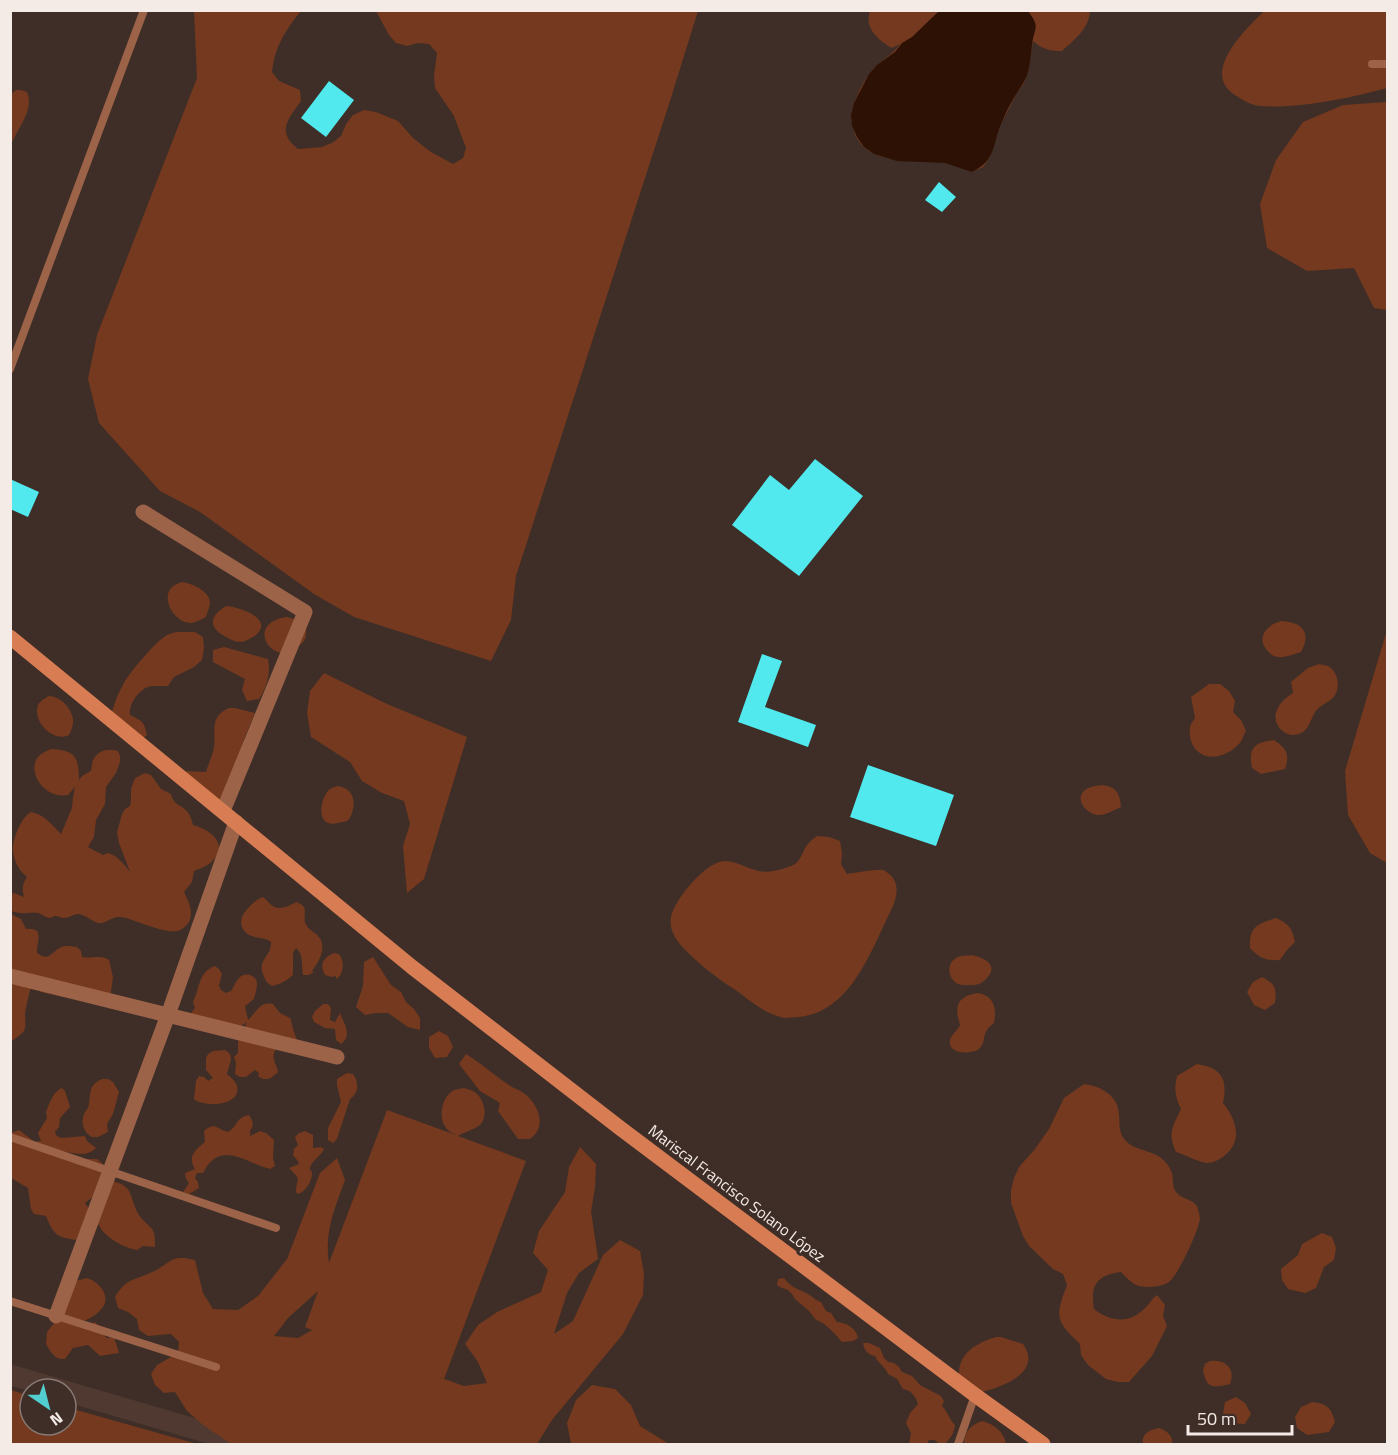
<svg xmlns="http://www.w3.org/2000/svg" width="1398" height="1455" viewBox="0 0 1398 1455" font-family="'Titillium Web',sans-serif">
<rect width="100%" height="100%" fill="#3e2e27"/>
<!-- built -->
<path fill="#4f3931" d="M10,1364L283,1444H209L66,1402V1389H30V1391L11,1386Z"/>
<!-- green -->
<path fill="#74391e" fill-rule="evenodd" d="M1266,10L1387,11V88C1350,98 1299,109 1260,106C1250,105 1243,100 1235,95C1200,73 1245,30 1263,12Z
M194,11H301C286,29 274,48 272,72L279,81L300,90L301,101C288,119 276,132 298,149L322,147L332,143L341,136L346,124L353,115L364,110L376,112L398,121L413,138L431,152L453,164L463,158L466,148L454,116L435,88L434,76L437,53L429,44L418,43L407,46L396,43L389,35L376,11H698L670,101L516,576L511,620L491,661L354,617L314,594L200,512L160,491L99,423L88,379L97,335L197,78Z
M870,11H1090C1089,29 1075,39 1062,51C1048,51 1043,49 1033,41L1028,72L1024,83L1017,93L1001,124L990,157L983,167L972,172C964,169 955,165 946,163C913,157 861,170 852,124C849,109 861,85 870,73C879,61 892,56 900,44L892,48C878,40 864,28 870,11Z
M16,90H21L27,92C35,110 17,129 11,145V94Z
M1387,102H1388L1387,310L1374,308L1354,268L1307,271L1267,248L1260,204L1276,160L1303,122L1343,105Z
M183,582C193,584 209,591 210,602C210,607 207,613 206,617C202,619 196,622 192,623C173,625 153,588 183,582Z
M226,606C240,607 278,620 253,637C249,639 245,642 240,642C235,642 230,639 226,637C208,628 209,616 226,606Z
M287,617L298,620L306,628C307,637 305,642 297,647C294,649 292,651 289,652C267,659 248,622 287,617Z
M1281,621C1302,622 1312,632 1301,652C1294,654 1285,658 1278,657C1272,656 1269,653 1266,649C1256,636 1269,624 1281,621Z
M1387,630V863L1370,853L1348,815L1345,771Z
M177,632H195L203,637L204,648L202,660L194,667L174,677L168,686C163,686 157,686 153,686C141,686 128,704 130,715C142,721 144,721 147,735L143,738L112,713C114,702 120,690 125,681C132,670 153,645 164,637C168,634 172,633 177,632Z
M224,647L268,659C271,673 267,687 259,699L247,701L242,690L245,679L213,662V650Z
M1319,664C1322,665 1325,665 1328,666C1339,672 1341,689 1333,698C1327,703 1319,706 1315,712C1311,719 1309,728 1303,732C1288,742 1270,725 1277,710C1280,702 1287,697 1293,693L1291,682L1308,668Z
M324,673L387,704L467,737L424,879L407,893L403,846L410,824L404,801L382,793L362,781L350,762L311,737L307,713L310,691Z
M1209,684H1220L1229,691L1235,701L1233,712L1241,720L1246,731C1244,734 1243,737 1242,740C1230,758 1200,766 1191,741C1190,737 1189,730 1190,727C1191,723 1193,721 1195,718L1191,697Z
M49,696C61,697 72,708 73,720C74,725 71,730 69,735C54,743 32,722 38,705C40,701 45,698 49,696Z
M229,708H235L255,713L244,739L243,750L222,804L184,776L187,771L206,772C208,764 213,755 214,747C216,730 209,717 229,708Z
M1274,740C1287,749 1290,754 1285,769L1261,774L1252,768C1248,748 1254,742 1274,740Z
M51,749C75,750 79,757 79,780L82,776L91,771C92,767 92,763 93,760C98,750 109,748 118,751L120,756V762L116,773L106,787L105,804L96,820L94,837L88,847L103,855L108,853C118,856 124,864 130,872L119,843L117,832L122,814L125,809L130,806L131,800V789L135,778L145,773L151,775L161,789L171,794C174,807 183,804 189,814C191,817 192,821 193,825C206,829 218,835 220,850C213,863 208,866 194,871L192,882L184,892C190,904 197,919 182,929C170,938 134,918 120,917C112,916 106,924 98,923C91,921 85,914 77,914C72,915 69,918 64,918C61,918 58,916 55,916C53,916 52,918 50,918C46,918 42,914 38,913C26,912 23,915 11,911L10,895L14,893L24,897C22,890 22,884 27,877C19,871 14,861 13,851C12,840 21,817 31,812C44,814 52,825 61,834L72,808L73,797L75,787L68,795C42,800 24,767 41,754C44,752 47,751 51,749Z
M1101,785C1116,786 1120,793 1121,807C1114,810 1106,815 1099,815C1089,815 1075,802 1083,792C1087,787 1095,786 1101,785Z
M337,786C349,787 356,796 353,809C352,813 351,818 347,821C344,822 341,822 338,823C335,824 331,824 328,823C318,819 321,801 326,794C328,789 332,788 337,786Z
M817,836L829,837L840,841L842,853L841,864L847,874C854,873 877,869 883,870C886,871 892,876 893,878C903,893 890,911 884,925C866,963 846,1012 799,1017C795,1017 789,1018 785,1018C765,1015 750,1000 734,989C719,980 680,950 674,935C671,930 670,923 671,917C674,900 706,861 725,861C741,861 754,875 773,871C779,870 790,867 795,864C801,860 803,850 807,845C810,841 814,838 817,836Z
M263,897C266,899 268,902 270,904C278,912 289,906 296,902C312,907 300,917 307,926C309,930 315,932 318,936C328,946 319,962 312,971L314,972L309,975H303C301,965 304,955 296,948L293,953V975C286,981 281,984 272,986C267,983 265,980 263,974C257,960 272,956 271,942C265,937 260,939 252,936C242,933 238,922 244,913C250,906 255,900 263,897Z
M11,914L21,919L26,929C46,927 36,943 37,953L42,956L47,957C62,948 57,944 77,947L81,951L82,957C92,959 100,954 109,960L113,977L110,999L64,997L41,992L36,988H31C29,993 26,1008 25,1013C25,1018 26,1024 25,1028C24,1034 15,1038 11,1042Z
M1276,918C1289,924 1292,928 1295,942L1287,950L1280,960C1266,961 1259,958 1250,948C1249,927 1257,924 1276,918Z
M334,953L339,954C344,961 344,967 340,976L336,979V976L331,977L325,975C319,964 323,958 334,953Z
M972,955C986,958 1000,966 985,980C981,984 977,985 972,985C969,985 965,985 962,985C948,983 944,963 958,957C962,955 968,956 972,955Z
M373,957L391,985L401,992L406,1002L414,1009L420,1018V1030L408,1027L388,1013H376L365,1015L356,1007L363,986L364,962Z
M215,966L219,969L222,974L219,985L221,990L226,993L231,991C234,987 235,982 239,978C245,971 257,975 257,984C257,989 255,995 254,999L245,1006L248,1020C257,1012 259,1001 273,1004L280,1013L290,1018C292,1022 292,1025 293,1029C295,1035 297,1038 297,1044L278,1046C269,1058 276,1061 278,1072C271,1079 266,1082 258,1076L259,1073L255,1070L246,1077H240L235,1074L236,1063L234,1057L238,1053V1042L247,1022L237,1029L188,1017L195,1008L193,1002C200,988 198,972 215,966Z
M1262,977C1275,984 1277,988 1275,1003L1265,1010L1254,1005L1247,992L1253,982Z
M978,993C994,996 997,1008 994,1023C991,1025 989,1027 987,1030C983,1035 985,1043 980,1048C973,1055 947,1055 950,1040C951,1035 958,1030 960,1025C954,1006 957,996 978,993Z
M323,1004H328L331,1008L330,1020L335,1022L340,1013C344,1024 353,1035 341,1044L336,1040L335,1029L325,1028L314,1022L312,1017L315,1011Z
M439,1031L448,1036L453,1047L447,1057L435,1058L429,1048V1037Z
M225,1050C236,1056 229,1064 227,1074C231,1078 236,1081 237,1086C242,1106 204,1108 194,1099L196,1081L199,1076L204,1077L208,1081L213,1078L206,1070V1058L208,1054L213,1051Z
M466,1054C482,1064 494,1075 509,1085C513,1088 517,1089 522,1092C534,1099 546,1119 536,1133C535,1135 532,1137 530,1139H518L498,1111L500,1103L480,1091L459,1064Z
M1197,1064C1222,1068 1228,1079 1223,1103C1237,1120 1243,1142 1224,1156C1219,1160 1213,1163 1207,1163C1201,1163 1183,1154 1176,1152C1167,1133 1173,1126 1181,1109C1175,1097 1174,1089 1177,1076Z
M347,1073L353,1074C359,1082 359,1093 350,1099L337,1139L333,1143L328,1140V1128L341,1102L337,1085V1079Z
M102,1079H108L113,1082L119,1092L113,1114L107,1124L108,1132L98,1137H92C83,1132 80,1121 85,1112C87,1109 89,1107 89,1103C91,1091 89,1085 102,1079Z
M1084,1084C1100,1086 1118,1095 1119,1114C1120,1123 1118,1132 1125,1140C1133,1150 1151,1150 1161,1158C1166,1162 1170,1167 1172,1173C1174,1180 1171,1188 1178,1194C1183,1199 1192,1199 1197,1206C1198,1209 1200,1216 1200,1219C1198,1232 1179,1273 1170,1281C1164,1287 1147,1288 1139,1286C1132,1284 1126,1277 1121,1272C1097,1275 1090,1285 1094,1309C1112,1323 1131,1324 1147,1306C1151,1302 1152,1298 1157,1295L1165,1305L1163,1316L1167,1326L1152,1356L1129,1382H1118L1106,1379L1088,1365L1081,1355L1080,1344C1055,1320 1055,1317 1067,1285L1063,1274L1053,1269L1029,1246L1023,1236L1011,1203V1190L1014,1178L1019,1167L1035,1149L1049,1129L1064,1098Z
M61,1088L63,1089L65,1091L70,1107L60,1118L59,1127L55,1132L56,1135L61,1138L85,1136L87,1141L96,1148C87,1158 70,1153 59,1150L72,1159H97L103,1164L107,1170L110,1181C135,1184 129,1199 139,1215C150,1230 156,1225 155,1247L143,1246L137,1250C121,1247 97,1234 96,1215C96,1208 99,1199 100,1191L85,1203L90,1210L77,1240C57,1237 54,1236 46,1216L34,1214L31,1209L28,1188L11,1178V1133L19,1130L35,1142L41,1141L38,1133L47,1118L46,1112L49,1104L54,1094Z
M464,1088C467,1089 470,1090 473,1091C484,1097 489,1116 480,1125C473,1130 465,1132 458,1136L526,1161L444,1379L436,1376L464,1386L487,1383L478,1362L465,1344L478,1325L497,1312L541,1292L548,1270L533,1253L539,1231L565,1192L569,1167L580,1147L596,1164L595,1188L591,1211L598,1259L579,1273L567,1293L554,1334L573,1321L603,1255L620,1240L640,1251L644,1273L643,1295L623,1334L552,1420L537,1444H231L203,1425L187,1411L175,1392L164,1393L155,1385L151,1374L157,1365L178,1353L179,1342L171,1334L148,1336L139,1330L137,1319L128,1312L118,1308L115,1297C126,1279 132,1281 150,1273C170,1265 169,1253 195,1260L203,1293L213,1309L238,1310L258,1296L287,1259L320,1173L337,1158L345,1180C335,1208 324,1232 329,1263L387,1110L456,1135C454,1133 450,1133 448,1130C437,1120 441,1097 454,1090C457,1089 460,1089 464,1088ZM318,1291L305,1327L312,1330L298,1338L274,1336L288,1318Z
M249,1115L252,1120L253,1126L250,1131V1136L260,1131L266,1133L274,1140L273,1158L275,1166L270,1169C244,1162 220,1139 203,1173H197L195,1178L198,1182L199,1188L189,1194L183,1192L189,1183L186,1179L185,1173L195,1169C187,1157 195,1150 205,1142L204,1131C216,1121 217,1130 228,1132C238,1126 235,1118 249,1115Z
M305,1131L313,1135V1148L321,1147L324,1149C321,1156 314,1159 311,1165C308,1174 312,1166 312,1175C311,1183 305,1192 298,1194L296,1192C296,1177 303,1182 289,1168L299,1164L298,1161L293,1155L294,1149L298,1145L295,1137L299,1133Z
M1322,1233L1332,1237L1336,1248L1334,1260L1324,1267L1316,1288L1305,1293L1288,1289L1282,1280L1281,1269L1298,1255L1302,1244Z
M87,1278C98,1281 111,1295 103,1307C97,1315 89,1320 79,1322L90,1325L95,1322C101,1327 100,1333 107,1338L114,1337L119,1353L100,1356L88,1345L73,1348L65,1359C54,1360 51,1352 46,1344L47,1332L54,1323L59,1308L76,1281Z
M784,1278C790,1287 800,1290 808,1294C813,1297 815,1300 821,1302L826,1311L831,1313L837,1322C847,1323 856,1328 858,1338L853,1341L842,1342C835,1334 826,1323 816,1320L809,1311L795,1299L792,1294L788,1290L782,1288L777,1285L778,1279Z
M996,1337H1001L1023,1344C1043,1372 1003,1387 981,1392L959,1375C958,1353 978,1342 996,1337Z
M863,1343H869L880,1348L884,1358L888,1362L894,1363L899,1367L902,1372L912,1376L920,1385L941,1396L944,1401L942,1406C948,1412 949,1419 955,1425C954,1433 951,1438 945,1444H939L935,1440H929L927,1444H909L911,1433L906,1423L910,1413L918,1404C916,1397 911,1390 903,1389L897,1379L888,1374C885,1366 878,1364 875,1356C868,1355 864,1350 863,1343Z
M1210,1361C1225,1359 1236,1368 1230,1384C1214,1388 1206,1389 1203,1370L1205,1364Z
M592,1385L615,1389L631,1405L640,1426L669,1444H571L567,1423L576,1400Z
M11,1390L30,1396V1425H66V1407L197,1444H11Z
M1236,1397L1245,1403L1251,1414L1245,1424L1229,1423L1223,1413L1225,1402Z
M1312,1402C1327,1404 1331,1407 1335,1422L1329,1432L1307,1435L1297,1428L1295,1417L1301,1407Z
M983,1421C995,1425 1004,1432 1006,1444H964C964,1432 971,1424 983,1421Z
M1159,1428C1166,1430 1174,1436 1172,1444H1143C1141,1434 1149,1430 1159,1428Z"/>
<!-- water -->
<path fill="#2d1105" d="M940,10L1028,11C1041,28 1034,27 1032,45C1031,54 1030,64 1028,72C1026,80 1021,86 1017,93C1011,102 1006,112 1002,122C992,144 997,160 972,172L945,163L897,161L874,154L864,147L857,137L852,126L851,115L854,103L869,74L877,65L895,52L902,43L912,37Z"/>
<!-- building -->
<path fill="#51e9ed" d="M329,81L354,100L326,137L301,118Z
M939,182L956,197L942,212L925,200Z
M815,459L863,496L799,576L732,525L770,475L789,490Z
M10,479L39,492L28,517L10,509Z
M762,654L782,661L765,707L816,725L808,747L738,722Z
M868,765L954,795L936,846L850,817Z"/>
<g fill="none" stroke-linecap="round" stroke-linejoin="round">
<!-- lane -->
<path stroke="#9c6349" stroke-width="8" d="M1372,64H1388
M10,369L144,10
M10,1137L276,1228
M10,1301L216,1367
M958,1444L975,1395"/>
<!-- street -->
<path stroke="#9c6349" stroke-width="15" d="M143,512L305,612L223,811
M10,976L337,1057
M56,1316L168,1015L236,822"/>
<!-- secondary -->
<path stroke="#d77c53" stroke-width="15" d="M10,637L412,967L620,1128L975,1395L1043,1444"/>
</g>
<g text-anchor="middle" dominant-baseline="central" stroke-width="6" stroke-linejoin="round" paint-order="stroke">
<!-- street labels -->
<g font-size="16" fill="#f4eae6" stroke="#3e2e27">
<text transform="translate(737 1193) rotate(37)">Mariscal Francisco Solano López</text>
</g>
</g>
<!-- border -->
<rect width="1398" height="1455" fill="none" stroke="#f4eae6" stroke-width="24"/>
<!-- north arrow -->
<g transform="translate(48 1407) rotate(145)"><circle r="28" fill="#3e2e27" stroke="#877973" stroke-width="1.5"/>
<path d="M0-4.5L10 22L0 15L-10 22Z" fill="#52cdd0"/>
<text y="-9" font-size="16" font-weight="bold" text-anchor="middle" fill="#f4eae6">N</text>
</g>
<!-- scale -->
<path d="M1188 1425v9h104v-9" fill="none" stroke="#f4eae6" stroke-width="3"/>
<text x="1197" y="1425" font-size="18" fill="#f4eae6" stroke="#3e2e27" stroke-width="4.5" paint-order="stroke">50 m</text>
</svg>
